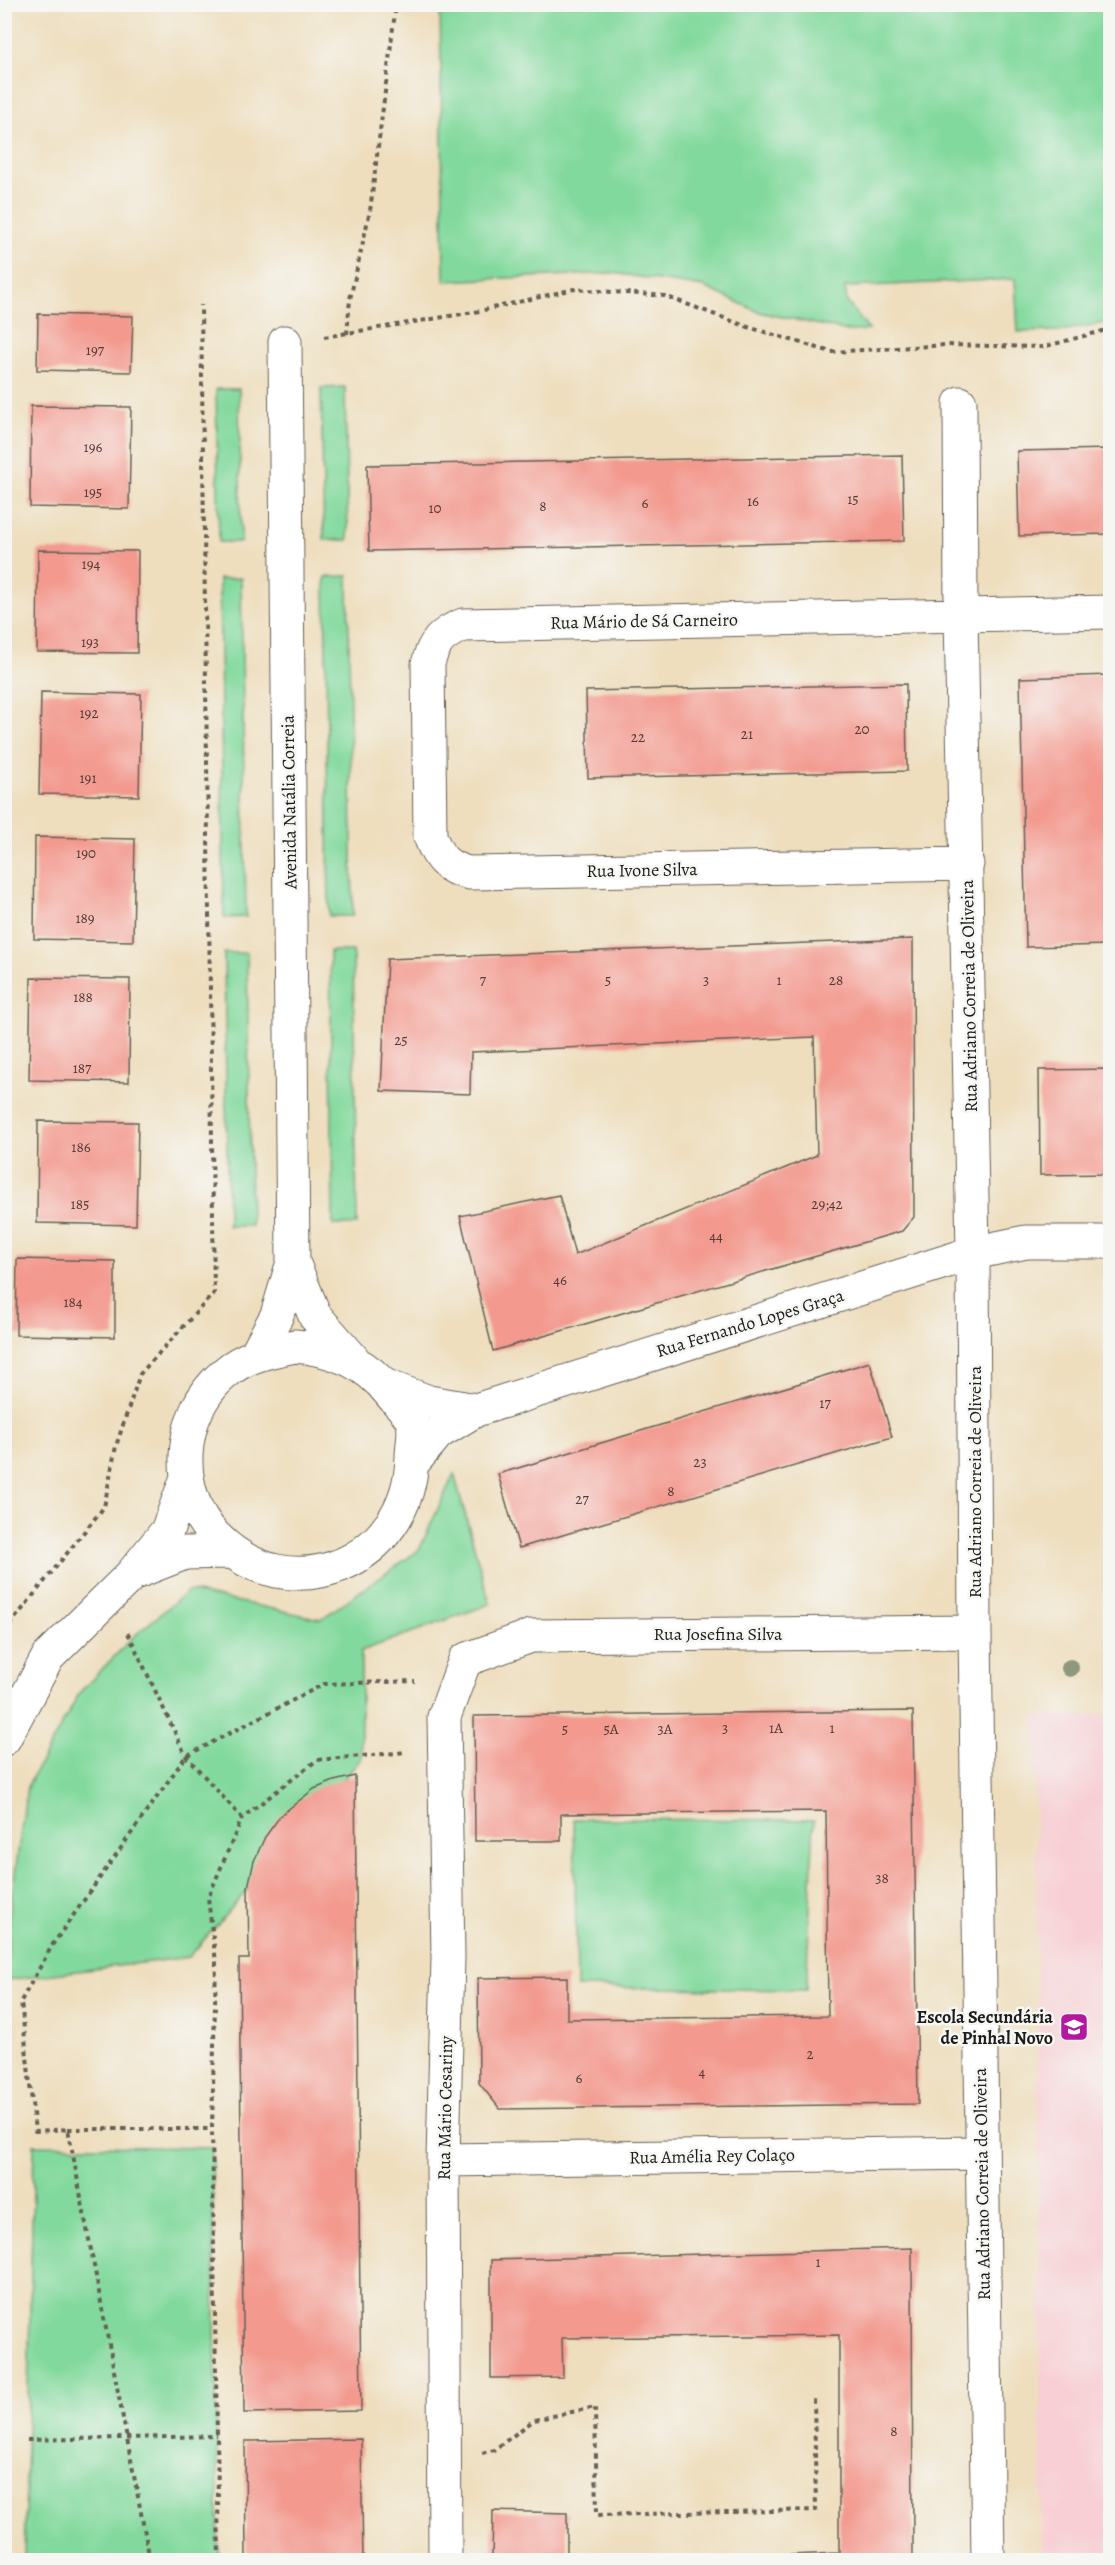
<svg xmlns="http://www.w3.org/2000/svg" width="1115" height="2565" viewBox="0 0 1115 2565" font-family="Alegreya,serif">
<rect width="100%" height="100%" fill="#f6f6f2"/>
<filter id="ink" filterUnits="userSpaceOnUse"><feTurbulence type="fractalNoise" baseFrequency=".0167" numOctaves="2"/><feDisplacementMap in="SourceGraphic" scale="12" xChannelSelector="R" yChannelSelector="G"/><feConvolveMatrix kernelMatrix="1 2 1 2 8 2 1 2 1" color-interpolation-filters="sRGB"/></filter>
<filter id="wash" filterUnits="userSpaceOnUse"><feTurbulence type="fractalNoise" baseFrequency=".008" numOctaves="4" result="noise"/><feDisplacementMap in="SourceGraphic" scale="24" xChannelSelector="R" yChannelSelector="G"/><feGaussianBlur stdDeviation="1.35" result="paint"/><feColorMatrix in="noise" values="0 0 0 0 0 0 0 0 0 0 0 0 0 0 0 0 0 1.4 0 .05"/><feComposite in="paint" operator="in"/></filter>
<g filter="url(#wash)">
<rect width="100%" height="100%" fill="#eedebe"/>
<!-- built -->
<path fill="#f7cfd4" d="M1110,1715V2560H1042L1035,1716Z"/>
<!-- green -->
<path fill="#82d99d" stroke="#4f7a5c" stroke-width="1.5" d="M440,5H1110V322L1061,331L1018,332L1015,279L845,287L847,302L869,330L848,331L759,312L704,287L614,273L444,281Z
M345,387L348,540H324L321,388Z
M216,389H239L241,542H219Z
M348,576L353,916H329L325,577Z
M241,578L246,917L224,918L219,579Z
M330,951H353L357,1225H333Z
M224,953H247L251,1226H228Z
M454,1474L490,1604L361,1651V1759L189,1957L7,1980L9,1917L27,1787L80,1692L133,1637L188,1591L321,1619L419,1550Z
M574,1819L814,1820L806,1990L577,1987Z
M34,2145L212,2148L219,2560H24Z"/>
<g id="blocks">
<!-- building -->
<path fill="#f3998e" d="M38,314L133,316L131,372L37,370Z
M31,406L131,407L129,509L30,507Z
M1110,449V534L1019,536L1017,451Z
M902,455L904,541L369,551L367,465Z
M38,550L138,551L137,653L37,652Z
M1110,675V945L1026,947L1020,678Z
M906,684L907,771L588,778L586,691Z
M41,692L141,694L139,796L39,794Z
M35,837L135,839L133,941L34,939Z
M913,939L914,1217L902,1231L493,1351L460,1216L559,1195L575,1255L817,1155L814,1037L471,1052L470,1094L381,1091L387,959Z
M31,978L130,979L129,1082L29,1080Z
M1110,1069V1174L1040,1175L1039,1070Z
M38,1121L138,1122L136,1225L37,1223Z
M17,1259L115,1261V1337L16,1335Z
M870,1362L892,1437L519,1548L498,1474Z
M913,1711L918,2104L500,2109L479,2083L478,1978L567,1977V2019L828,2016L826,1811L561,1814V1841H475L474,1716Z
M355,1776L361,2411L244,2413L239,1959H249L248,1887L254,1861L265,1837L281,1815L314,1789L334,1781Z
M912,2248L913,2560H660L839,2553V2335L562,2338L563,2377L491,2378V2260Z
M361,2439L363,2560H246L245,2441Z
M493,2511L567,2513V2560H492Z"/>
</g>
</g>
<g filter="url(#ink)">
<use href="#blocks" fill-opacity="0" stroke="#666055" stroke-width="1.5"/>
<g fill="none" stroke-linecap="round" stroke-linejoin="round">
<!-- minor casing -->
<g stroke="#666055" stroke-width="35">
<path id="minor" d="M960,403L961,614L973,1253L975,1632L988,2560
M967,864L469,873C446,868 438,858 430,836L428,664C433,643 442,633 463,625L1110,612
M293,1262L315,1316L353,1359
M295,1346C332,1349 366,1362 389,1392C396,1401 407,1410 412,1420C416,1429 412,1447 412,1456C410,1563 289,1613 215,1536C173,1492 177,1414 224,1374C244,1356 269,1351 295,1346Z
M256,1354L277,1315L293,1262L285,342
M384,1385L429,1402L476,1410
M412,1464L438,1433L476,1410L973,1253L1026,1242H1110
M132,1574L185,1553L230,1552
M4,1739L48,1657L131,1575L167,1531L186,1480
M443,2160L982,2153
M445,2560L443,2160L448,1957L444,1717L465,1660L531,1636L975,1632"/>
</g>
<!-- path -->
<path stroke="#666055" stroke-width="4" stroke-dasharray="4.5 4.5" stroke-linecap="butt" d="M347,334L350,299L370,211L396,4
M324,337L480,311L574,289L665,296L748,327L831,352L946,345L1043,347L1110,329
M4,1632L104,1507L116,1446L140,1374L214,1293L201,305
M128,1633L186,1756L242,1818L317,1760L407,1752
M68,2129H212
M27,2440L217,2436
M482,2453L494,2450L534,2420L595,2407L597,2515L816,2510L814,2397
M150,2560L68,2129L35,2131L21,2001L53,1944L186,1756L324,1684L415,1681
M219,2560L212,2129L216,1962L208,1898L242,1818"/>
<!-- minor -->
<use href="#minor" stroke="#fff" stroke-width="33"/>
</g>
<!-- trees -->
<circle fill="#8e987e" cx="1070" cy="1668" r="9"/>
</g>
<!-- icons -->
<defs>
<g id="school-square" transform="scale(1.5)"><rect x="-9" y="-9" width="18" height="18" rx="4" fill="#b5179e" stroke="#f6f6f2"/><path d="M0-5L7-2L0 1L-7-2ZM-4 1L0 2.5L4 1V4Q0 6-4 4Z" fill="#fff"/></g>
</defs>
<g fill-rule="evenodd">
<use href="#school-square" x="1074" y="2027"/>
</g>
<g text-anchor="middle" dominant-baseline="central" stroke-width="5" stroke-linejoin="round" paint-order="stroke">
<!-- number labels -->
<g font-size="15" fill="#523b38">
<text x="95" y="350">197</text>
<text x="93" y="447">196</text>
<text x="93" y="492">195</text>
<text x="853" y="499">15</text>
<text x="753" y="501">16</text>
<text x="645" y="503">6</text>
<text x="543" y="506">8</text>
<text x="435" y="508">10</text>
<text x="91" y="564">194</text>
<text x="90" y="642">193</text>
<text x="89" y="713">192</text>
<text x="862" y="729">20</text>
<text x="747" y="734">21</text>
<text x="638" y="737">22</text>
<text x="88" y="778">191</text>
<text x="86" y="853">190</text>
<text x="85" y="918">189</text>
<text x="483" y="980">7</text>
<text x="608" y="980">5</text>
<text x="706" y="980">3</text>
<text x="779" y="980">1</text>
<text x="836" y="980">28</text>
<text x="83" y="997">188</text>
<text x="401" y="1040">25</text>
<text x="82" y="1068">187</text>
<text x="81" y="1147">186</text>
<text x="80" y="1204">185</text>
<text x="827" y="1204">29;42</text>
<text x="716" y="1236">44</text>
<text x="560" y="1280">46</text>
<text x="73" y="1302">184</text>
<text x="825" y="1403">17</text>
<text x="700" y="1462">23</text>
<text x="671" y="1491">8</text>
<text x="582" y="1499">27</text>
<text x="725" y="1728">3</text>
<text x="776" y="1728">1A</text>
<text x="832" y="1728">1</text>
<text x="565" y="1729">5</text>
<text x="611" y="1729">5A</text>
<text x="665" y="1729">3A</text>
<text x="882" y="1878">38</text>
<text x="810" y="2054">2</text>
<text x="702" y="2072">4</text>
<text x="579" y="2078">6</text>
<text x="818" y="2262">1</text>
<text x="894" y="2431">8</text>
</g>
<!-- street labels -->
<g font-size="18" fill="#1c1c1c" stroke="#f6f6f2">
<text transform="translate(644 621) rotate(-1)">Rua Mário de Sá Carneiro</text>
<text transform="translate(289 802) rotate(-91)">Avenida Natália Correia</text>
<text transform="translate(642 870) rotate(-1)">Rua Ivone Silva</text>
<text transform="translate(969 996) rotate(-91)">Rua Adriano Correia de Oliveira</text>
<text transform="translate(750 1323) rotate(-17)">Rua Fernando Lopes Graça</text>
<text transform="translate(975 1482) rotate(-90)">Rua Adriano Correia de Oliveira</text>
<text x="718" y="1634">Rua Josefina Silva</text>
<text transform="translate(445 2108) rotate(-89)">Rua Mário Cesariny</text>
<text transform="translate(712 2156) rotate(-1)">Rua Amélia Rey Colaço</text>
<text transform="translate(982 2184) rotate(-91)">Rua Adriano Correia de Oliveira</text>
</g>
<!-- poi labels -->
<g font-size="18" font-weight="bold" fill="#1c1c1c" stroke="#f6f6f2" text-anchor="end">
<text x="1053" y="2017">Escola Secundária<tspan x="1053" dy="21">de Pinhal Novo</tspan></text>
</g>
</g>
<!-- margin -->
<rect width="1115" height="2565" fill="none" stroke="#f6f6f2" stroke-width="24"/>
</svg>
